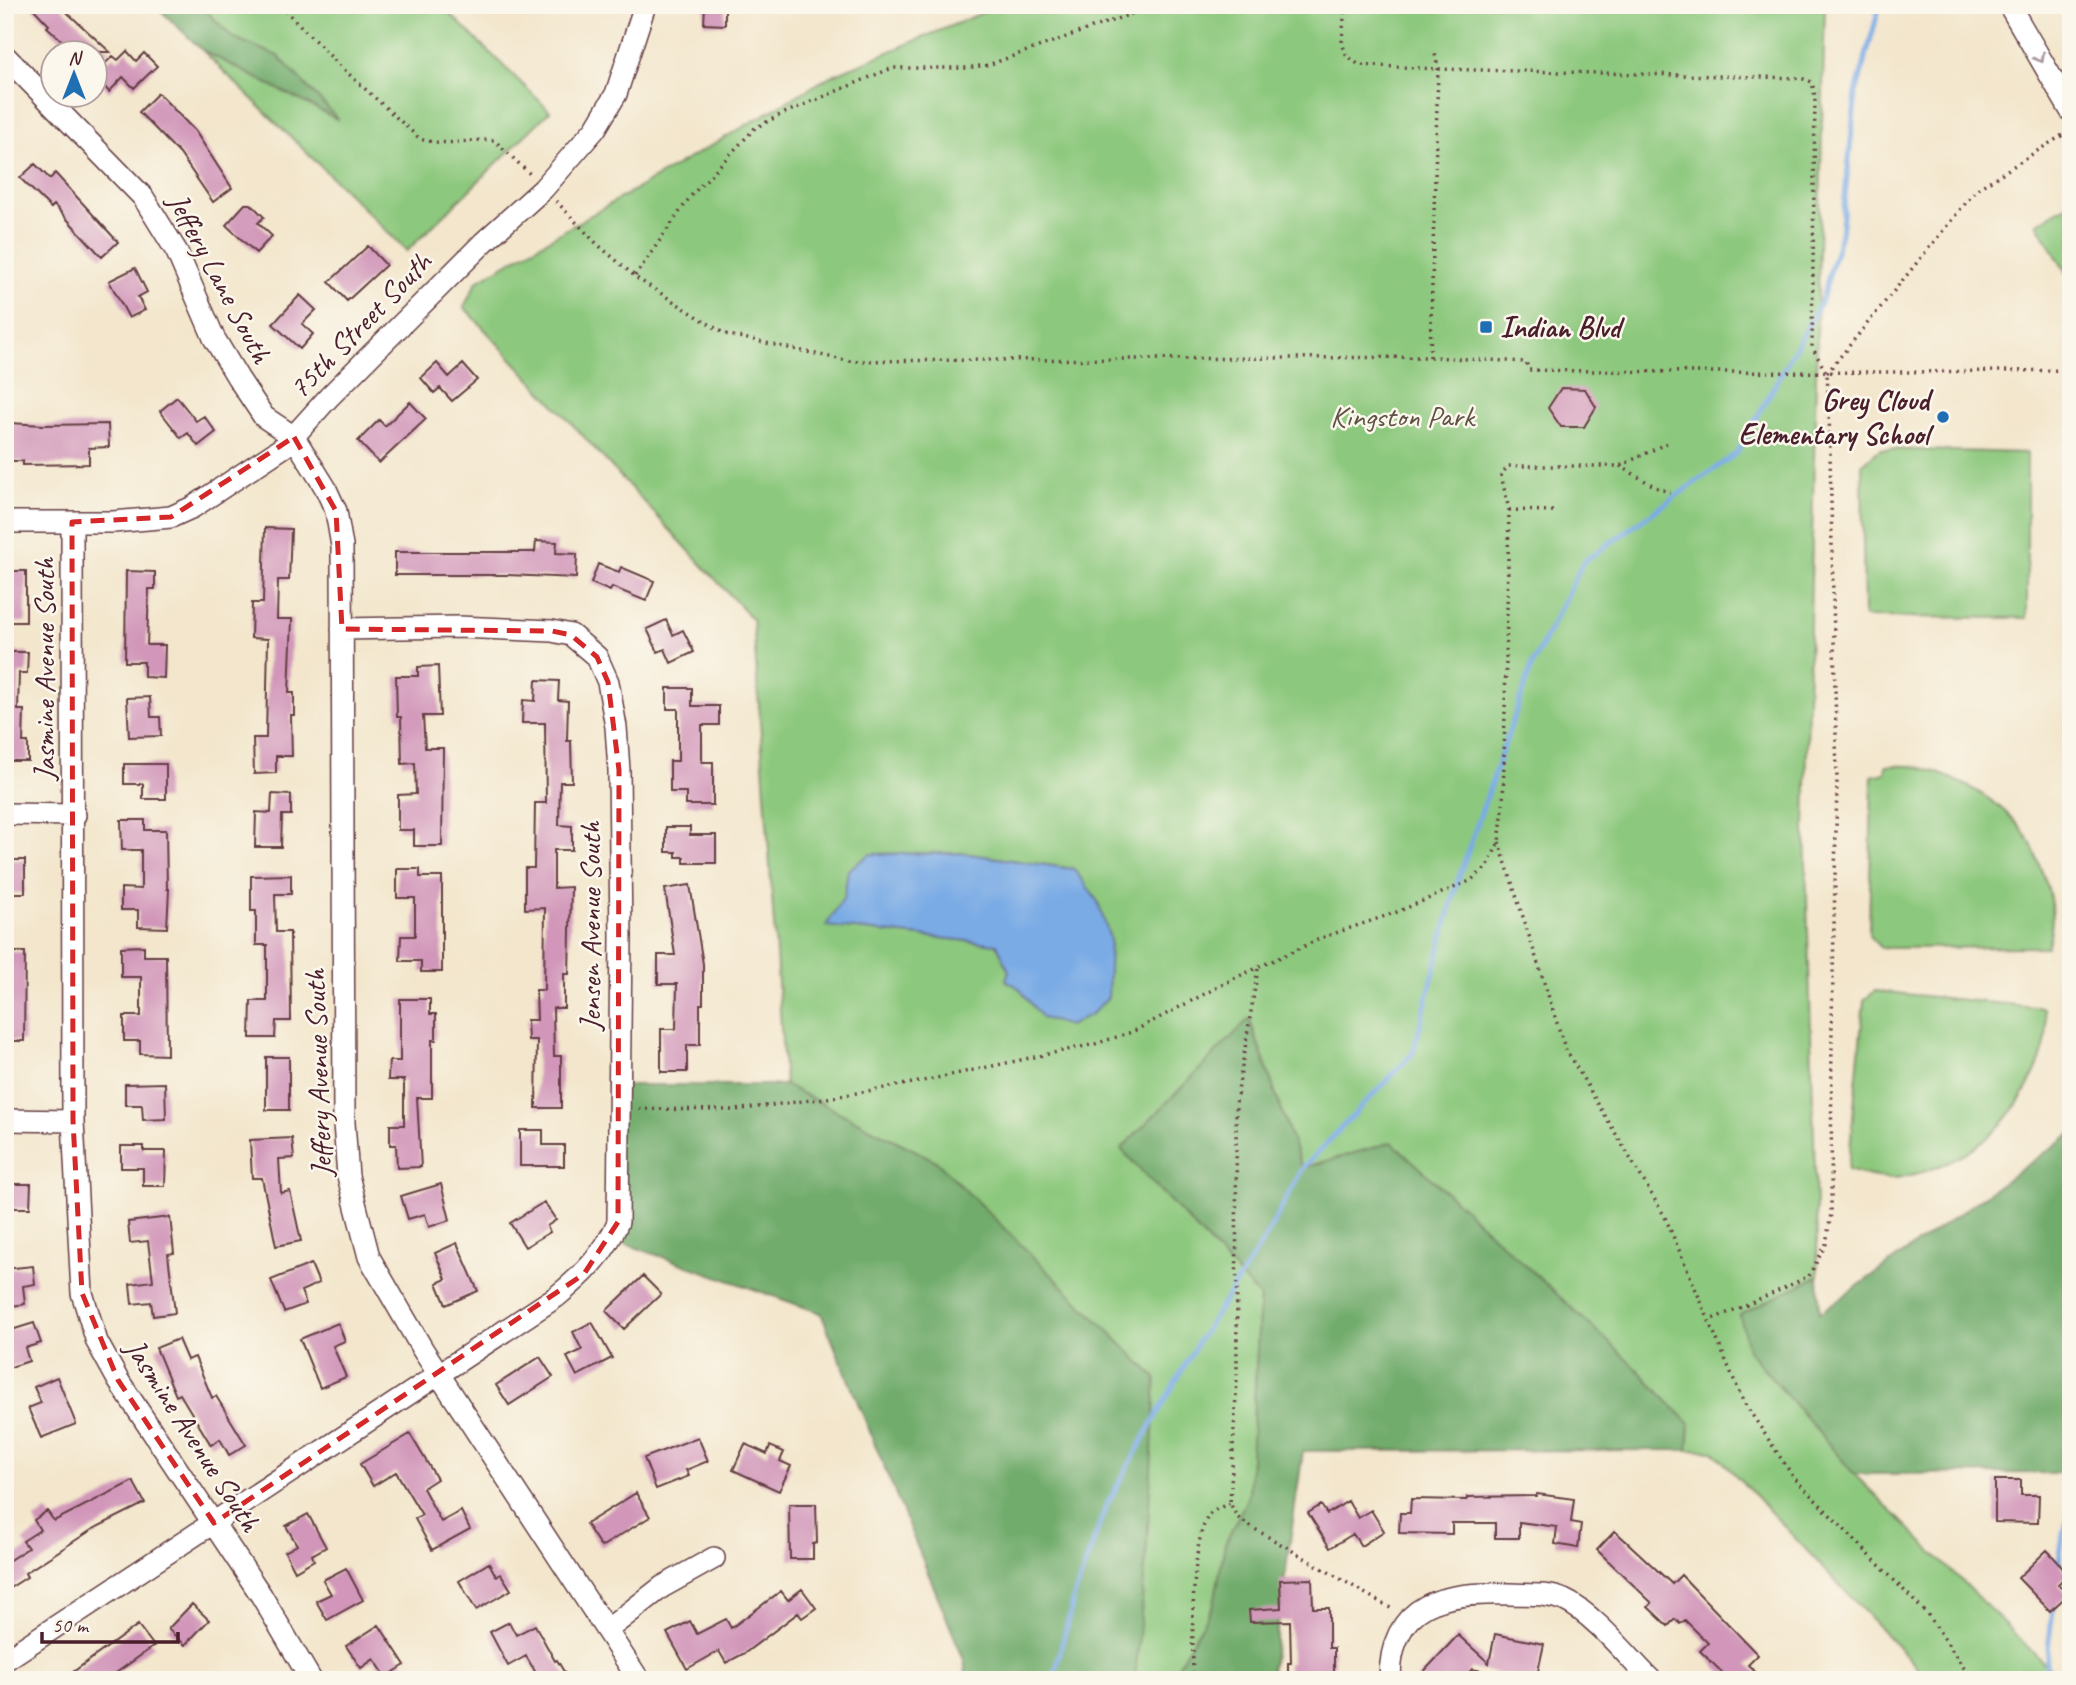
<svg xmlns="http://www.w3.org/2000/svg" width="2076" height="1685" viewBox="0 0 2076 1685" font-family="Caveat,sans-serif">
<rect width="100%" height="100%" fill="#fbf7ec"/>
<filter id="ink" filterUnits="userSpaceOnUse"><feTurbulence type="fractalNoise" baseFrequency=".0143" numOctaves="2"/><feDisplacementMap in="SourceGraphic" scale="14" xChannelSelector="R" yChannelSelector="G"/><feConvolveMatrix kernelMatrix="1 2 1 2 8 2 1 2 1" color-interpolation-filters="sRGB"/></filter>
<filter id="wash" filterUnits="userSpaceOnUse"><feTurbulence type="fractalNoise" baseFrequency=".00686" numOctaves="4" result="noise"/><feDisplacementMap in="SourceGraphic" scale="28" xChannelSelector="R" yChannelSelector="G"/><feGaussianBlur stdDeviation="1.57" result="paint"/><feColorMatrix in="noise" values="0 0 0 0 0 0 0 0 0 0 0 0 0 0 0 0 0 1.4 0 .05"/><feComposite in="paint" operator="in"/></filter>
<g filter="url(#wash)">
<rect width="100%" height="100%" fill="#f3e6cc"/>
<!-- green -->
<path fill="#8cc87d" stroke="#6b7454" stroke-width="2" fill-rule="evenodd" d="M200,5H441L550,111L407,251L202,50L337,119L278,56L232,37Z
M1001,5H1825L1805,829L1818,1276L1740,1316L1854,1474L2061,1680H1929L1713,1451L1688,1450L1690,1424L1630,1362L1392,1143L1302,1169L1250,1020L1121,1149L1260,1297L1249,1495L1225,1544L1214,1604L1170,1680H1135L1147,1544L936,1161L785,1085L753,620L464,307L477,281L831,76ZM962,853L1074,869L1042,1018L1019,988L1006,980L1009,971L997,944L827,926L870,854Z
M2071,203V281L2037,223Z
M1880,449L2027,453V618L1864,617L1862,465Z
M1886,766C1897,766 1908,765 1918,767C1961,778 2009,804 2031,844C2035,852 2038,861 2041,869C2052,894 2056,920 2047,947L1881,948L1869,935L1872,776L1885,773Z
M1875,991L2044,1008C2051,1036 2043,1058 2029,1084C2007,1128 1973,1155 1926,1171C1915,1174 1901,1178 1889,1178C1875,1178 1861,1174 1848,1170L1864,1000Z"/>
<!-- forest -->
<path fill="#71ac6c" stroke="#5e664c" stroke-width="2" d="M155,5H200L232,37L278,56L339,120L202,50Z
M1249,1019L1302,1168L1392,1142L1630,1362L1690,1424L1688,1450L1303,1451L1270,1680H1170L1214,1604L1225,1544L1249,1495L1260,1297L1121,1149Z
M619,1085H785L936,1161L1156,1378L1147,1544L1135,1680H967L964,1660L821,1313L612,1239Z
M2071,1134V1473L1854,1474L1748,1350L1740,1315L1818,1276L1820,1313Z"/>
<!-- water -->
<path fill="#7aabe5" stroke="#626588" stroke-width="2" d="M962,853L1074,869L1098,902L1110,939L1108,997L1093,1013L1069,1026L1042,1018L1019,988L1006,980L1009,971L997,944L826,926L844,897L848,870L870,854Z"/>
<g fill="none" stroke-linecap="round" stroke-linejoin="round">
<!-- stream -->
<path stroke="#7aabe5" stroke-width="5" d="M2058,1568L2063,1535L2071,1510
M1053,1680L1074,1597L1106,1506L1199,1340L1266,1237L1302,1169L1413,1053L1456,886L1496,769L1532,665L1583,562L1737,453L1821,302L1841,234L1856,93L1880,5
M2044,1680L2054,1602"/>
</g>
<g id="blocks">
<!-- building -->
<path fill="#d196b9" d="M30,5H59L110,52H75L47,27L49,25Z
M705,5H725V25L704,24Z
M127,51L136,61L144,53L157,66L134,88L123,77L109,92L94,74L113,56L118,60Z
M158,93L195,131L232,188L213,202L180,154L139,112Z
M35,164L50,179L55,173L118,242L102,257L54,205L51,208L20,178Z
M245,204H251L264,217L258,223L272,236L256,253L226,225Z
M368,246L386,265L347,301L329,282Z
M135,268L147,292L138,297L145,310L129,318L109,281Z
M300,295L316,310L302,324L313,334L300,349L273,324Z
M437,363L449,377L463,364L477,380L452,401L440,388L434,393L421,378Z
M1561,388L1585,389L1596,407L1584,427H1561L1548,408Z
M177,397L196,421L204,416L216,432L198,446L188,433L181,438L160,411Z
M410,402L426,419L379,463L358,441L379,420L385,426Z
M9,423L43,425L108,424L109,447L89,448V464L23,465V461H8Z
M265,528L291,529L289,580H278L277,619H292L289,693H294V715H291L292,756H276V773L254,774L253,738H266L268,639L251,638L252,603H263Z
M536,541L557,542L556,553L577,554L576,578L507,575H395V552H535Z
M598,564L619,572L621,567L654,581L646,601L612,587L610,591L591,583Z
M5,571H26V622H5Z
M126,571L155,572V589H149L147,645H165L164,678L144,677V662H125Z
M666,620L673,635L683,630L694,652L671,663L665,649L658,652L647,629Z
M5,652H28L27,673H19L18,710H24L23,742H28V761H5Z
M438,666L440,716H423L425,748H443L442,846H414V830H398V795L416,794L415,763L402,764L401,717H397L396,676H418V667Z
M536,680L559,681L558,700L568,701L567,741H571L572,782H560L559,825L572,826V850H554V888L571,887L569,974H564V1008H553L554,1056H561V1108H536L537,1040H528L527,1020H537L536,990H544L545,908L525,909V868H534L535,803H546L545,723H522L523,700L535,701Z
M667,688H692V706H719V725H702V762H713V805H686V792H670V761H678V709H667Z
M150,697L151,717H160L161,736L129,737L127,698Z
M124,764H166V799H143V784H124Z
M272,794L291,795V815H282L281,847H255L256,812L271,813Z
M121,820H145V830H166L167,889H169L167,928L138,927V910H121V888L141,889V850H122Z
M666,827H690V835H716V863H684V857H676V852H666Z
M5,860H25V893H5Z
M397,869H420V877H442V972H421V961H400L401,936H415V898H397Z
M291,875V894H275L276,932H290L291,1021H276L275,1038H250L251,1001H267V945H256V911H251V876Z
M690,885L703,964V1004H700V1045H687V1072H661V1029H676L677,984H658V955H675L665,889Z
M144,946V956H166L167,1055L140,1054V1041H124V1016H141V977H121V947Z
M5,952H25L24,1041H5Z
M400,999H430V1014H436V1040H432V1098H417L421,1167L397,1168L396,1145H390V1125H404V1080H388L389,1061H400Z
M266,1057H289V1110H266Z
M165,1083L166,1119L143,1120L142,1105H125V1084Z
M520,1130H543V1145H564V1166H520Z
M292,1138L294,1158L279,1159L281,1193L290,1191L301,1241L276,1246L262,1178H252L250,1140Z
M121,1146H144V1151H166L165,1186H143V1168H121Z
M5,1184H31L30,1208H5Z
M441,1184L450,1220L429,1227L425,1214L408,1219L401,1196Z
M544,1202L556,1220L547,1226L550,1232L525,1247L510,1223Z
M170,1217L174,1253L168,1254L175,1313L153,1316L151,1302L132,1304L130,1284L153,1281L148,1241L130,1243L128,1222Z
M457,1243L478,1291L446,1305L437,1283L446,1279L435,1253Z
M311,1264L319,1283L301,1291L306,1304L284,1312L271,1280Z
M33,1266L35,1284L23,1286L25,1304L5,1307V1269Z
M643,1276L661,1294L624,1329L606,1311Z
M592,1322L612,1358L577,1376L567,1357L582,1350L573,1332Z
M34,1323L41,1343L25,1348L29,1361L5,1369V1332Z
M338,1323L345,1341L333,1346L346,1377L320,1388L300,1339Z
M178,1339L187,1360L195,1357L212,1398L216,1396L246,1445L229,1455L220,1439L211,1445L180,1394L176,1396L156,1348Z
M540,1357L553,1377L509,1405L496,1385Z
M57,1377L76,1424L41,1438L28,1408L41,1403L34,1387Z
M410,1434L437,1479L423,1488L441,1522L461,1511L470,1529L432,1550L415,1519L422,1515L396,1472L373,1486L360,1464Z
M698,1437L708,1461L686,1470L689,1476L656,1489L644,1458Z
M745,1444L767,1454L770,1446L784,1452L780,1461L791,1466L779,1491L733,1470Z
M1995,1480H2021V1495H2039L2038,1523L1995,1522Z
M133,1481L145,1503L93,1529L25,1573L27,1577L5,1591V1563L28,1548L23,1541L40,1530L34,1520L47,1511L54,1521Z
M636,1493L650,1517L601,1547L586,1524Z
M1537,1494L1574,1499L1571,1522L1581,1524L1578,1548L1555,1544L1557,1527L1519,1522V1538H1495V1523H1452V1534L1399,1533L1400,1513H1410L1411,1499L1467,1500V1497L1536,1496Z
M1348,1501L1358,1518L1371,1510L1384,1531L1361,1546L1353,1534L1330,1548L1308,1513L1321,1505L1327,1514Z
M789,1504H816L817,1543L813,1544V1559H790Z
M308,1514L326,1547L312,1555L314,1560L295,1571L285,1552L297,1545L286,1526Z
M1615,1531L1672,1584L1681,1575L1758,1655L1748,1665L1764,1680H1730L1700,1651L1708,1643L1685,1620L1680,1624L1675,1619L1668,1626L1648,1607L1652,1603L1597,1550Z
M2047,1550L2069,1574L2058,1584L2068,1595L2050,1611L2018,1578Z
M489,1563L496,1576L501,1574L511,1590L476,1610L459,1581Z
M346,1568L363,1600L327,1620L316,1601L331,1594L323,1580Z
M1312,1579L1313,1608H1329V1648H1334V1677H1322V1680H1288V1663H1291L1290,1621L1250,1622L1249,1610L1281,1608L1280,1580Z
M802,1589L816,1608L802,1618L798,1613L745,1653L726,1663L719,1651L687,1669L667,1633L690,1621L697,1634L726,1619L731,1628L781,1591L788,1600Z
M192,1604L209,1620L185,1645L168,1629Z
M509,1622L516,1635L535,1625L555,1661L557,1660L569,1680H540L526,1656L508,1666L490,1632Z
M138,1625L154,1646L106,1680H62Z
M379,1625L405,1665L386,1677L374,1659L361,1668L346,1646Z
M1495,1634L1544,1644L1536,1680L1472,1669L1462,1680H1416L1458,1635L1489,1663Z"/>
</g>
</g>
<g filter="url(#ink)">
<use href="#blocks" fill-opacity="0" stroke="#633d43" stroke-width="2"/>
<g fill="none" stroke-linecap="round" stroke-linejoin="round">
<!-- minor casing -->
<g stroke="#633d43" stroke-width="24">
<path id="minor" d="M2009,5L2071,111
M5,56L143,197L177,252L214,338L238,378L264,417L294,437L325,487L336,511L342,546L344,1123L348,1176L369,1257L423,1350L639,1680
M5,522H113L171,517L193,507L285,446L329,397L484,242L543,189L595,129L616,94L645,5
M72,522L73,1121L82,1293L97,1342L118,1380L261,1595L311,1680
M5,814L75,815
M5,1120L73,1121
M607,1630L662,1587L714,1558
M5,1660L556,1297C582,1276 605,1254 618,1222L621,937L619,770L616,727L608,682L597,657L571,635L552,631L458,627L342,629
M1390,1680C1390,1600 1446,1592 1510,1594C1528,1595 1547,1593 1564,1600C1593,1613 1628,1657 1651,1680"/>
</g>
<!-- path -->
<path stroke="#633d43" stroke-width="3.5" stroke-dasharray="2 5" stroke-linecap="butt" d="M280,5L339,65L420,139C447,147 467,139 494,140L531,175
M1345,5L1342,42L1346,55L1359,65L1438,69L1801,78L1812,82L1815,97L1812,347L1827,374L1829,407L1837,780L1832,1024L1831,1214L1826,1244L1809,1276L1761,1299L1710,1320
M556,201L596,243L638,279L725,334L848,361L1430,357L1526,362L1529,370C1709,373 1890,373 2071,370
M635,276L690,197L755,128L782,114L892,68H965L988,65L1156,5
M1430,357L1438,69L1435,54
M1827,373L1977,189L2069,131
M1620,466L1659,489L1670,492
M1509,510L1554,511
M1499,842L1565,1048L1665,1217L1743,1401L1794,1478L1929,1616L1972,1680
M1258,969L1236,1103L1237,1378L1230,1503L1237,1517L1248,1525L1392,1609
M639,1109L735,1110L834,1097L918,1082L1095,1044L1132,1032L1235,978L1324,937L1397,912L1470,881L1487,867L1499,842L1503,808L1509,510L1501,475L1508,466H1620L1671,441
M1193,1680C1193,1647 1189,1535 1211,1513C1215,1509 1224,1506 1230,1503"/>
<!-- minor -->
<use href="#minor" stroke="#fff" stroke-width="21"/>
</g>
<!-- one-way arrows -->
<defs><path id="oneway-chevron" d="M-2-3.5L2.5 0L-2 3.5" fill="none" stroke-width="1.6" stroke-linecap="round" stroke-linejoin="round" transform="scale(1.75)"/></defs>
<use stroke="#ae9aa0" href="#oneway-chevron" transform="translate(2040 58) rotate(60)"/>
</g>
<!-- marked area -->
<path fill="none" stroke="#d62828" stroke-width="5" stroke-dasharray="14 9" stroke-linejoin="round" d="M294,437L336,511L342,629L552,631L571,635L597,657L608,682L619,770L618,1222L584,1274L214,1523L118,1380L82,1293L73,1121L72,522L171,517Z"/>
<!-- markers -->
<g fill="#1f6fb2" stroke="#fbf7ec" stroke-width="2.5">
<rect x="1479" y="320" width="14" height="14" rx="3.5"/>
<circle cx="1943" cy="417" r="7"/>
</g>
<g text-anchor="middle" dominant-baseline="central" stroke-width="5" stroke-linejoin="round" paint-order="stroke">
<!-- street labels -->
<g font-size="30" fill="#4a1f2b" stroke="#fbf7ec">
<text transform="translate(220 278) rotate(62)">Jeffery Lane South</text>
<text transform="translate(360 325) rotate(-46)">75th Street South</text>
<text transform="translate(44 669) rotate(-90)">Jasmine Avenue South</text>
<text transform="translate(590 926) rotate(-90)">Jensen Avenue South</text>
<text transform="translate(318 1073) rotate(-92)">Jeffery Avenue South</text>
<text transform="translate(193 1435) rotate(57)">Jasmine Avenue South</text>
</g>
<!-- poi labels -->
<g font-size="30" font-weight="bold" fill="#4a1f2b" stroke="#fbf7ec" text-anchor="start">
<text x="1500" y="327">Indian Blvd</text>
<text x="1929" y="400" text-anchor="end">Grey Cloud<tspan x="1929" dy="34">Elementary School</tspan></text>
</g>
<!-- park labels -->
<g font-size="30" fill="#5e5244" stroke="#fbf7ec">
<text x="1402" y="416">Kingston Park</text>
</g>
</g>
<!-- margin -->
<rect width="2076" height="1685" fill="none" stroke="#fbf7ec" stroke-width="28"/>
<!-- north arrow -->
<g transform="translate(74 74)"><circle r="33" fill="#fbf7ec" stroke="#b4a19f" stroke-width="2"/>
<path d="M0-5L12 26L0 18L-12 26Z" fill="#1f6fb2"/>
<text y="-10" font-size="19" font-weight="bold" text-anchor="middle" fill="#4a1f2b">N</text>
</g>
<!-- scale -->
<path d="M42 1632v10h136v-10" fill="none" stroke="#4a1f2b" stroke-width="3.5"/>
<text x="52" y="1632" font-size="21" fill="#4a1f2b" stroke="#fbf7ec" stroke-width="5" paint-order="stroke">50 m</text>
</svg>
